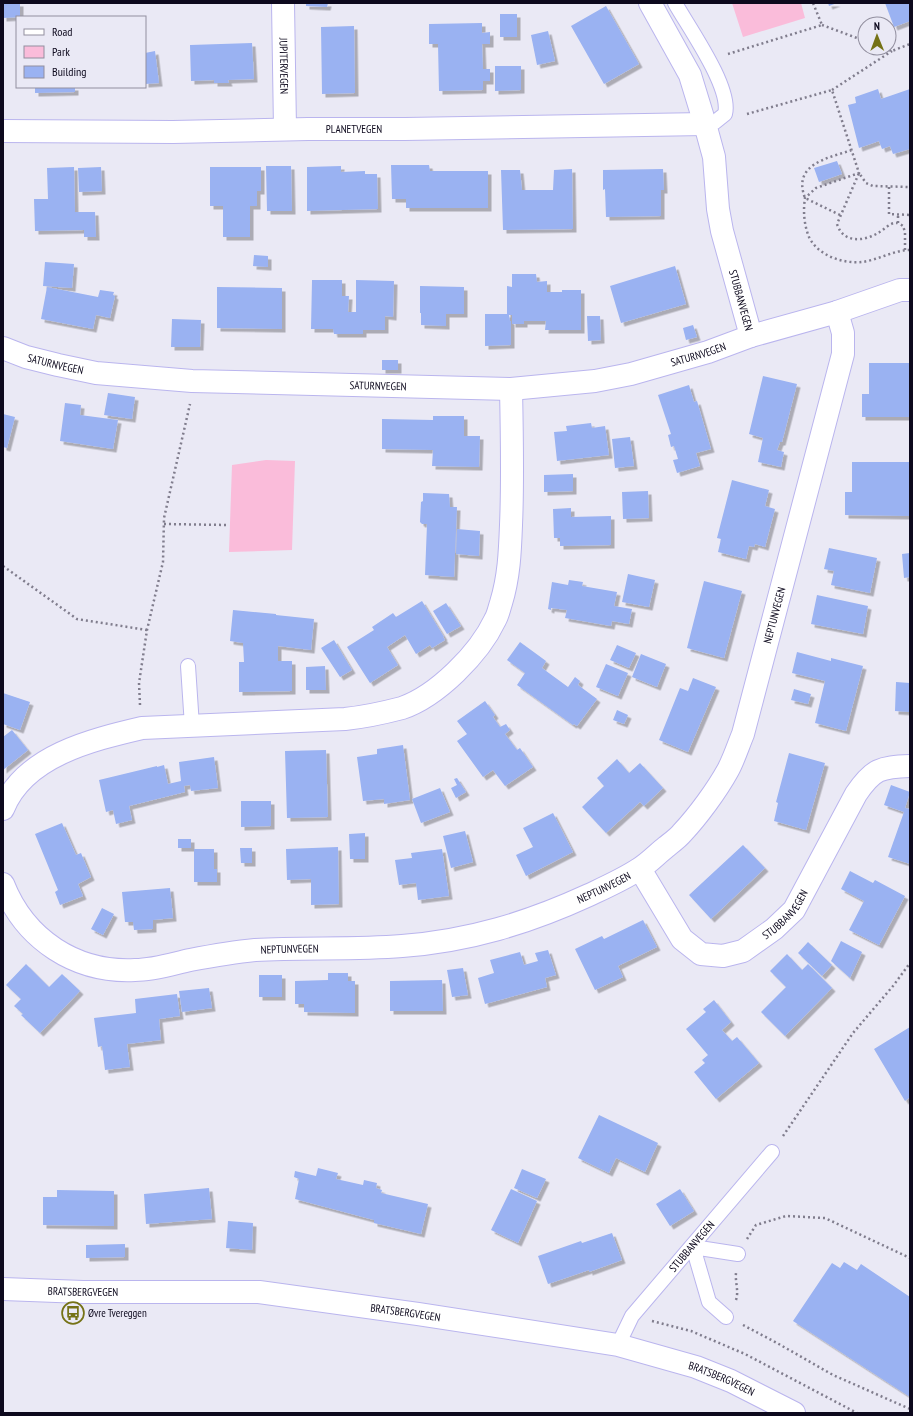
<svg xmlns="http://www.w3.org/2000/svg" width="913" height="1416" viewBox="0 0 913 1416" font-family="'PT Sans Narrow',sans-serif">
<defs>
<filter id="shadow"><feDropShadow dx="3.5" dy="3.5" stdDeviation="0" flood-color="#0004"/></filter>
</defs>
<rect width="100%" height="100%" fill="#eae9f5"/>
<!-- green -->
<path fill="#fabcda" d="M732,3H801L805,18L743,37Z
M266,460L295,461L292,550L229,552L232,465Z"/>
<!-- building -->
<path fill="#9ab2f2" filter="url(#shadow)" d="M3,3H20V17L3,18Z
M306,3H328L327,7L306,6Z
M828,3H837L829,6Z
M885,3H910V21L894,27Z
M606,6L639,64L604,84L571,26Z
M500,14H517V37H500Z
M482,23V33L490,32V44H482L483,69H490V81H483V90L439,91L438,44H429V24Z
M354,26L355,93L322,94L321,27Z
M548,31L555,61L537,65L531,35Z
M252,43L254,79L228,80L229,83H214V80L191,81L190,45Z
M155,51L159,83L145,84V53Z
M495,66H521V90L495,91Z
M35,87H75V92L35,93Z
M878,89L881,99L910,89V149L893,154L890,146L882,149L879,141L859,148L848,105L856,103L855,97Z
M837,161L842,174L819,182L814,168Z
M391,165H429L430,171H488V208H406V199H392Z
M266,166H291L292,211H267Z
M341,166V172L365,171V174H377L378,209L307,211V167Z
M74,167L75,212H95L96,237H84V230L35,231L34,199H48L47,168Z
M101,167L102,191L79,192L78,168Z
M210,167H261V191H257V206H250V237H223V206H210Z
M572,169L573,229L503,230L501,170H520L522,190H553L554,170Z
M663,169L664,190H661V216L606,217L605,189L603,190V170Z
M254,255L268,256V267L253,266Z
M45,262L74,264L72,288L43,286Z
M675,266L686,304L621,323L610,286Z
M512,274H536L537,282L547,281V292H562V290H581V330H545L546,321H524V324H512V315H509L510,321H511V345L485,346V314H507V286L512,287Z
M312,280H342V296H349L348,312H356V280L394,281L393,317L385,316V330H363V334H334L333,329H311Z
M420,286L464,287V314H446V326L421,325V313H420Z
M47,287L98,297L100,290L114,292L113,295L115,296L110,318L96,315L93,329L41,319Z
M217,287L282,288V329L217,328Z
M587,316H600L601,340L588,341Z
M172,319L201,320L200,347H171Z
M693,325L697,337L686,340L683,328Z
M382,360H398V370H382Z
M869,363H910V417H862V394H869Z
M763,376L797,384L782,442H780L777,450L784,452L781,467L758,462L763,438L749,434Z
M689,385L694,402L697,401L711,449L696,453L700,466L677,473L673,460L678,459L674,446L671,447L668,435L671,434L658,395Z
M108,393L135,397L132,419L104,415Z
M65,403L81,405L80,415L118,420L113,449L60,441Z
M3,414L15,417L7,448L3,447Z
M433,416H464V436H480L479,467L432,466L433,450L382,449V419L433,420Z
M591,423L592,428L605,426L609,455L557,461L554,432L567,431L566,426Z
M630,437L634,466L615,468L612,439Z
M852,462H910V516L845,515V492H852Z
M573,474V491L544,492V475Z
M732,480L769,490L765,506L775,509L765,547L755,544L754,547L749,546L746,559L718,552L721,539L717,538Z
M648,491L649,518L623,519L622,492Z
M423,493L449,494L450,507H457L454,577L425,575L427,524H422L420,522L421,502L423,501Z
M571,508V517L611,516V545L560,546V538H554L553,509Z
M457,529L480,531L479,556L456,554Z
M829,548L877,558L870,593L831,585L834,571L824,569Z
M910,553V577L904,578L902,554Z
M628,574L655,580L649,607L622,602Z
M569,580L583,582L582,586L617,592L614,606L632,609L629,624L612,621L611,626L565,618L567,610L551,608V610L548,609L552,582L568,585Z
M704,581L742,591L724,658L687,648Z
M817,595L868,606L863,634L811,624Z
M422,601L444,637H443L445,640L432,648L430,645L416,654L405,635L387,647L398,665L370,683L347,647L374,630L372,627L393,613L396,617Z
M446,603L461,626L447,634L433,611Z
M233,610L276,614V615L314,619L311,650L278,646V661H292V691L239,692V662H244L243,643L230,641Z
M334,640L352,670L340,677L321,648Z
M520,642L546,661L542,668L568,687L575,677L580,681L578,685L597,699L577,726L574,724L573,725L517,685L525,673L507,660Z
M617,645L636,653L629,668L610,660Z
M797,652L831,661V658L863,666L846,731L815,723L825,681L792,673Z
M641,654L666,664L657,687L632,677Z
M606,664L628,673L618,696L596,687Z
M325,666L326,690H306V667Z
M693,678L716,687L688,752L659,740L680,688L688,691Z
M896,682L910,683V712L895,711Z
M794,689L811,694L808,704L791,700Z
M3,693L30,702L20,730L3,724Z
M485,701L495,715L493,717L500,727L506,724L510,730L505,734L517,750L520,748L533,767L505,786L493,770L483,777L457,741L467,734L457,721Z
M617,710L628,715L624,724L613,720Z
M12,730L28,750L3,770V737Z
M403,745L410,800L384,804V799L363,801L357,757L377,754V749Z
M326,750L328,817L287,818L285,751Z
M789,753L825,763L806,830L774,821L778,803L776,802Z
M214,757L218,788L191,791L190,785L184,786L185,792L129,806L132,820L116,824L113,810L106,812L99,780L157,766V767L164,765L168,784L181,781L179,762Z
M617,759L629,773L640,763L663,788L644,806L640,802L606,833L582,807L604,786L597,778Z
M457,778L466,792L456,798L451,788L457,785L454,779Z
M891,785L910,792L905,808L910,809V864L888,857L904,812L884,805Z
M440,788L450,812L421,823L412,799Z
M241,801H271V826L241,827Z
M553,813L573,852L526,876L516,855L533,847L523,828Z
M62,823L76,855L81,853L91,877L78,884L83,896L60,905L55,892L58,890L35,834Z
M465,831L473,862L451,868L443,836Z
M365,833V859H350L349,834Z
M178,839H191V848H178Z
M743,845L765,868L711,919L689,895Z
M338,847L339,904L311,905V879L287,880L286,849Z
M240,848H252V863H241Z
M194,849H214V869H217V882H194Z
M442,849L449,896L418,900L416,883L399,885L395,860L412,858L411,853Z
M850,871L873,883L875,880L905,896L879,945L849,930L864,901L841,889Z
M170,888L173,918L153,920V929L134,930L133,922H125L122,892Z
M102,908L114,914L103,935L91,929Z
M643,920L657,947L618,966L623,977L595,990L575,949L602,936L604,939Z
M841,941L862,952L850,978L831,961Z
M808,942L832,965L822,976L798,953Z
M548,950L556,975L545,978L547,987L485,1004L478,978L494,973L490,960L520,952L524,965L538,961L535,953Z
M787,954L802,970L808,964L832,988L785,1036L761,1012L786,987L770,971Z
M26,964L49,987L62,974L80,991L40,1033L21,1015L23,1014L14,1006L21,999L6,985Z
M463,968L468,995L452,997L447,970Z
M328,973H348V981H355V1013L304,1012V1004H295V981L328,980Z
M259,975H282V997H259Z
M442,980L443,1011H390V981Z
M209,988L212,1008L182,1012L179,991Z
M177,994L180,1016L159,1019L161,1040L127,1044L130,1067L105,1070L102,1046L98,1047L94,1018L136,1013L135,999Z
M714,1000L731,1022L722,1030L732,1041L737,1037L759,1063L716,1099L694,1072L705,1063L702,1060L708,1055L686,1029L706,1012L703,1009Z
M910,1027V1097L905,1101L874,1049Z
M599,1115L658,1143L645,1172L616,1158L609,1173L578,1158Z
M318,1168L338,1173L336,1179L363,1185L364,1180L377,1183L376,1188L382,1190L381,1193L428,1204L421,1234L374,1223V1220L295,1199L299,1179L294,1177L295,1171L316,1176Z
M522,1169L546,1179L537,1198L514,1188Z
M209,1188L212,1219L146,1224L144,1194Z
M511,1189L537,1201L518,1243L491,1230Z
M680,1189L694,1211L670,1226L656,1204Z
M57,1190L114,1191V1226L43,1225V1197H57Z
M228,1221L253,1223L252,1250L226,1248Z
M612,1233L622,1260L589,1272V1270L548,1284L538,1256L581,1241L582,1243Z
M125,1244V1257L86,1258V1245Z
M844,1262L857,1270L861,1264L910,1297V1397L793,1321L832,1263L840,1268Z"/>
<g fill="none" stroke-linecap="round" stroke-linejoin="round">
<!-- lane casing -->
<g stroke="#bab5ee" stroke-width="16">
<g id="lane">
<path d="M675,3C689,28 732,88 725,114L715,122L705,124"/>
<path d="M188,666L192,726"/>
<path d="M726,1317L709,1302L693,1247L738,1254"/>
<path id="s1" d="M618,1345L632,1316L772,1152"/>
</g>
</g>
<!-- street casing -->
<g stroke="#bab5ee" stroke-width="24">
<g id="street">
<path id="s2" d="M283,3L285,129"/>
<path id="s3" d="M650,3L690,75L705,124L714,157L718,209L722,231L751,336L837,312L900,290H910"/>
<path id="s4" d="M3,131L173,132L308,129H405L705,124"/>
<path id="s5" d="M3,348L26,357L58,365L96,373L192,381L511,389L595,381L631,374L708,352L751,336"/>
<path d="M3,809C24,756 91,740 142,728L345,719C364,717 383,713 402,708C437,696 479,654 495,620C498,615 499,609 501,603C509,577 510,552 511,525C513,480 512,435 511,389"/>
<path id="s6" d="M640,869L682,939L701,954L723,956L743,951L774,929L794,910L856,794C873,769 880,767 910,766"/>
<path id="s7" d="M3,884C25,940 76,973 135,970C154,970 172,964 190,960C211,956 234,952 255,950C304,947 353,950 402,946C469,941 528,923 589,895C606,887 624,879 639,869C649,863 657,854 666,847C671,843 678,838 682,833C698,816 717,790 728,770C734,759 738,746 743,734L843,354V333L837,312"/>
</g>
</g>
<!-- secondary casing -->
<g stroke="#bab5ee" stroke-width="24">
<g id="secondary">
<path id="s8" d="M3,1289L83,1292H259L418,1314L567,1337L618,1345L696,1367L731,1381L794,1413"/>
</g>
</g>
<!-- path -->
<path stroke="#807d8d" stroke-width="2.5" stroke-dasharray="2 3" stroke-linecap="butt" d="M822,25L865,41
M884,48L892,51L910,44
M728,54L822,25L813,3
M832,90L892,51
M747,114L832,90L859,173L816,188L805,198C803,211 804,225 809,237C818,256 844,264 862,262C878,260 894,250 910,250
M889,187V214L910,215
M840,215L805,198C792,164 828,158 852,150
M898,223V215
M905,250V232L903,226C902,225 898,223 897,223C890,222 884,230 878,233C863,242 843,243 837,224L859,173L866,183L873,186L910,187
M164,524L227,525
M3,566L77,619L147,630
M140,705L139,683L147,630L163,562L164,518L190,404
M783,1136L853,1033L893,986L910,963
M747,1239L756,1225L786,1216L825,1218L910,1258
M736,1300C739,1291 735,1282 736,1273
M652,1321L691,1331L745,1354L857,1413
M743,1325L777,1343L833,1375L910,1409"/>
<!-- lane -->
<use href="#lane" stroke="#fff" stroke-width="14"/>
<!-- street -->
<use href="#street" stroke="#fff" stroke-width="22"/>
<!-- secondary -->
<use href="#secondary" stroke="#fff" stroke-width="22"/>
</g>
<!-- icons -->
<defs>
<g id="bus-ring" transform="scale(1.15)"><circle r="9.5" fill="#eae9f5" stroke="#757216" stroke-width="1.5"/><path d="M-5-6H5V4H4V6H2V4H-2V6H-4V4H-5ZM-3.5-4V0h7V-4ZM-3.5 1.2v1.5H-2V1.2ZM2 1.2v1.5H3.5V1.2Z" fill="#757216"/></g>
</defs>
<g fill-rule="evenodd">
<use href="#bus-ring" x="73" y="1313"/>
</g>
<g text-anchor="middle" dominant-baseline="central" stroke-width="3" stroke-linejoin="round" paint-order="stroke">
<!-- street labels -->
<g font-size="11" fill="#0d091d" stroke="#eae9f5">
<text stroke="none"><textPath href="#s2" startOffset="63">JUPITERVEGEN</textPath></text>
<text stroke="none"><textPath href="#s4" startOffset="351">PLANETVEGEN</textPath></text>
<text stroke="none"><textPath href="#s3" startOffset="314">STUBBANVEGEN</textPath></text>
<text stroke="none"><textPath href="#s5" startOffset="703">SATURNVEGEN</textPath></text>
<text stroke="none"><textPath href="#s5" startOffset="55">SATURNVEGEN</textPath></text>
<text stroke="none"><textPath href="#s5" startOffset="379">SATURNVEGEN</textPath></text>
<text stroke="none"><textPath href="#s7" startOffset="985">NEPTUNVEGEN</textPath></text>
<text stroke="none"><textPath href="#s7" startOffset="649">NEPTUNVEGEN</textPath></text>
<text stroke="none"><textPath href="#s6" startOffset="205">STUBBANVEGEN</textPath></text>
<text stroke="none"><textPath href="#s7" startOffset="325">NEPTUNVEGEN</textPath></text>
<text stroke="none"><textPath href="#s1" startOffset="124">STUBBANVEGEN</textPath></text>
<text stroke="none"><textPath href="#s8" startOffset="80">BRATSBERGVEGEN</textPath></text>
<text stroke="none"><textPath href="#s8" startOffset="404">BRATSBERGVEGEN</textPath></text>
<text stroke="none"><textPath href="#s8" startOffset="728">BRATSBERGVEGEN</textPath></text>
</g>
<!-- poi labels -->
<g font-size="11" fill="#0d091d" stroke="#eae9f5" text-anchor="start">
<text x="88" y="1313">Øvre Tvereggen</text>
</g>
</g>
<!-- border -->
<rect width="913" height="1416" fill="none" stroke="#0d091d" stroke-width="8"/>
<!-- legend -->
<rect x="16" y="16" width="130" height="72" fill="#eae9f5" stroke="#928f9f"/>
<rect x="24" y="29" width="20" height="6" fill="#ffffff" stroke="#928f9f"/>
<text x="52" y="36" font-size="12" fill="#0d091d">Road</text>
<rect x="24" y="46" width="20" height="12" fill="#fabcda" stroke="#928f9f"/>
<text x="52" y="56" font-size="12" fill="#0d091d">Park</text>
<rect x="24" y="66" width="20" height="12" fill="#9ab2f2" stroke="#928f9f"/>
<text x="52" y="76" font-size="12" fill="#0d091d">Building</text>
<!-- north arrow -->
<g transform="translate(877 36) rotate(359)"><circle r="19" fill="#eae9f5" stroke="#928f9f"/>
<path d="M0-3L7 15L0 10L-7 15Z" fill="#757216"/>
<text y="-6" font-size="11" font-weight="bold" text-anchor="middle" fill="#0d091d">N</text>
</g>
</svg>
